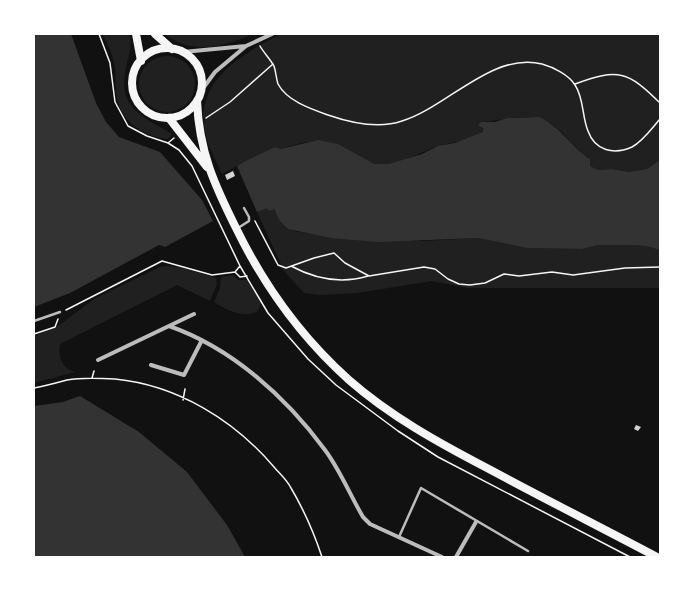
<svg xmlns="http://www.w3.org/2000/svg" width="694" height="591" viewBox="0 0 694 591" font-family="Ubuntu,sans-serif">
<rect width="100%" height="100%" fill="#111"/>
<!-- green -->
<path fill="#202020" d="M102,34H130C132,49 127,60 125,74C119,110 147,119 172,134L168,139C147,137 125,125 118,103C115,92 116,80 115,69C114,57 108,44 102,34Z
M165,34H253C226,46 190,56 165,34Z
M281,34H660V160L647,169L629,172L613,169L598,170L590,166V159C578,151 569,139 558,129C534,107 508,121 481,122L483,132C469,141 454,142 439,146C418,152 398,168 375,164C367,163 358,156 351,152C325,137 308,140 281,149L275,147L249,159L222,174C215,158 201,136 205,118H203C205,73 246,53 281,34Z
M139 84a28 28 0 1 1 56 0a28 28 0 1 1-56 0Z
M267,207L274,209L279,220L294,231L312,234L422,241L478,238L527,248L582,249L598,245H628L646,246L660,250V288H467L432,281L357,293L320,295L304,293L284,271L257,212Z
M167,266L184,268L216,278L217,284L210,301L177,285L60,344C58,357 61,368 75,372L34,383V336L58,326L94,299L160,267Z
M233,275L238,280H247L262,300L258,311C243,319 227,310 214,302L220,288L221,277Z"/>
<!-- water -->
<path fill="#333" d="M34,34H71L96,103L106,122L119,137L160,152L202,200L213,221L165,247L159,245L70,293L34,307Z
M539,117C560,126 571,147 590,159V166L598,170L612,169L629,172L647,169L660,160V250L646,246L628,245H598L582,249L527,248L478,238L378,242L331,238L288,229L279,220L274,209L269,211L267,208L257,212L237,166L249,159L275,147L281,149L318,140L338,144L374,164H389L422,154L438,146L455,143L483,132V128L478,125L481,122H495L507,118Z
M80,396L139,432L187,472L227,525L245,557H34V406L63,402Z"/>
<!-- building -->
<path fill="#d3d3d3" d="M233,171L235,176L227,180L225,175Z
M636,425L641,427L638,431L634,429Z"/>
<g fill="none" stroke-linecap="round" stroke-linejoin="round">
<!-- path -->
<path stroke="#f5f5f5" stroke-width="1.5" d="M99,34L110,63L115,102L128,126L147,136L168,143L179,150L192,166L240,266L268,313L308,359L336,385L398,431L438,457L630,557
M260,46C264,53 270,59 274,66C276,72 276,78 278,84C287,101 311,109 328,115C351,123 379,129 402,121C446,108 493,51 542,64C553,67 569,75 575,85C584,98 582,117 588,131C595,151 614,155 632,147C643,141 652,128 660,119
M575,84C618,68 628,71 660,103
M206,118L230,102L273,64
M168,143L174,138
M255,221L278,265L286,268L314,258L334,253L345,263L369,276L424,267L435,269L448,279L459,284L470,285L485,283L504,274L519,276L552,272L573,275L625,268L660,267
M291,266C315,279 341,284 368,276
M235,272L240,277L247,276
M66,310L162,261L212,275L235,272L240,266
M34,334L55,327L58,319
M92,378L94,371
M34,388C45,386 56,383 67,380C82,377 100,378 115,379C177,385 234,420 274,467C279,473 287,480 291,488C304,510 314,533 322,557
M183,400L185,389"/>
<!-- service -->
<path stroke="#bcbcbc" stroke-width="2.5" d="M238,228L249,221V217L244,208
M34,321L60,312
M399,537L421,488L528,551"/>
<!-- minor -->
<path stroke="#bcbcbc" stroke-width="4" d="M183,52L246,46
M201,91L215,72L246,46L272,34
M169,326C232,348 286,397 325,450C340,470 350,495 363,517L370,524L442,557
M98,360L194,314
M151,365L184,375L202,340
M456,557L476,522"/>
<!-- secondary -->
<path stroke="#f5f5f5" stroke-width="8" d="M136,34L141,61
M155,34L172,49
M132 83a35 35 0 1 1 70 0a35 35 0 1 1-70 0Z
M197,101C199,152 215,186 237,230C265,287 302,338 349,380C390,416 439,443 487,468C543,498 600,527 657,557
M169,118L207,167"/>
</g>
<!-- border -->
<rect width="694" height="591" fill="none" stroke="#ffffff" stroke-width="70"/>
</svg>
